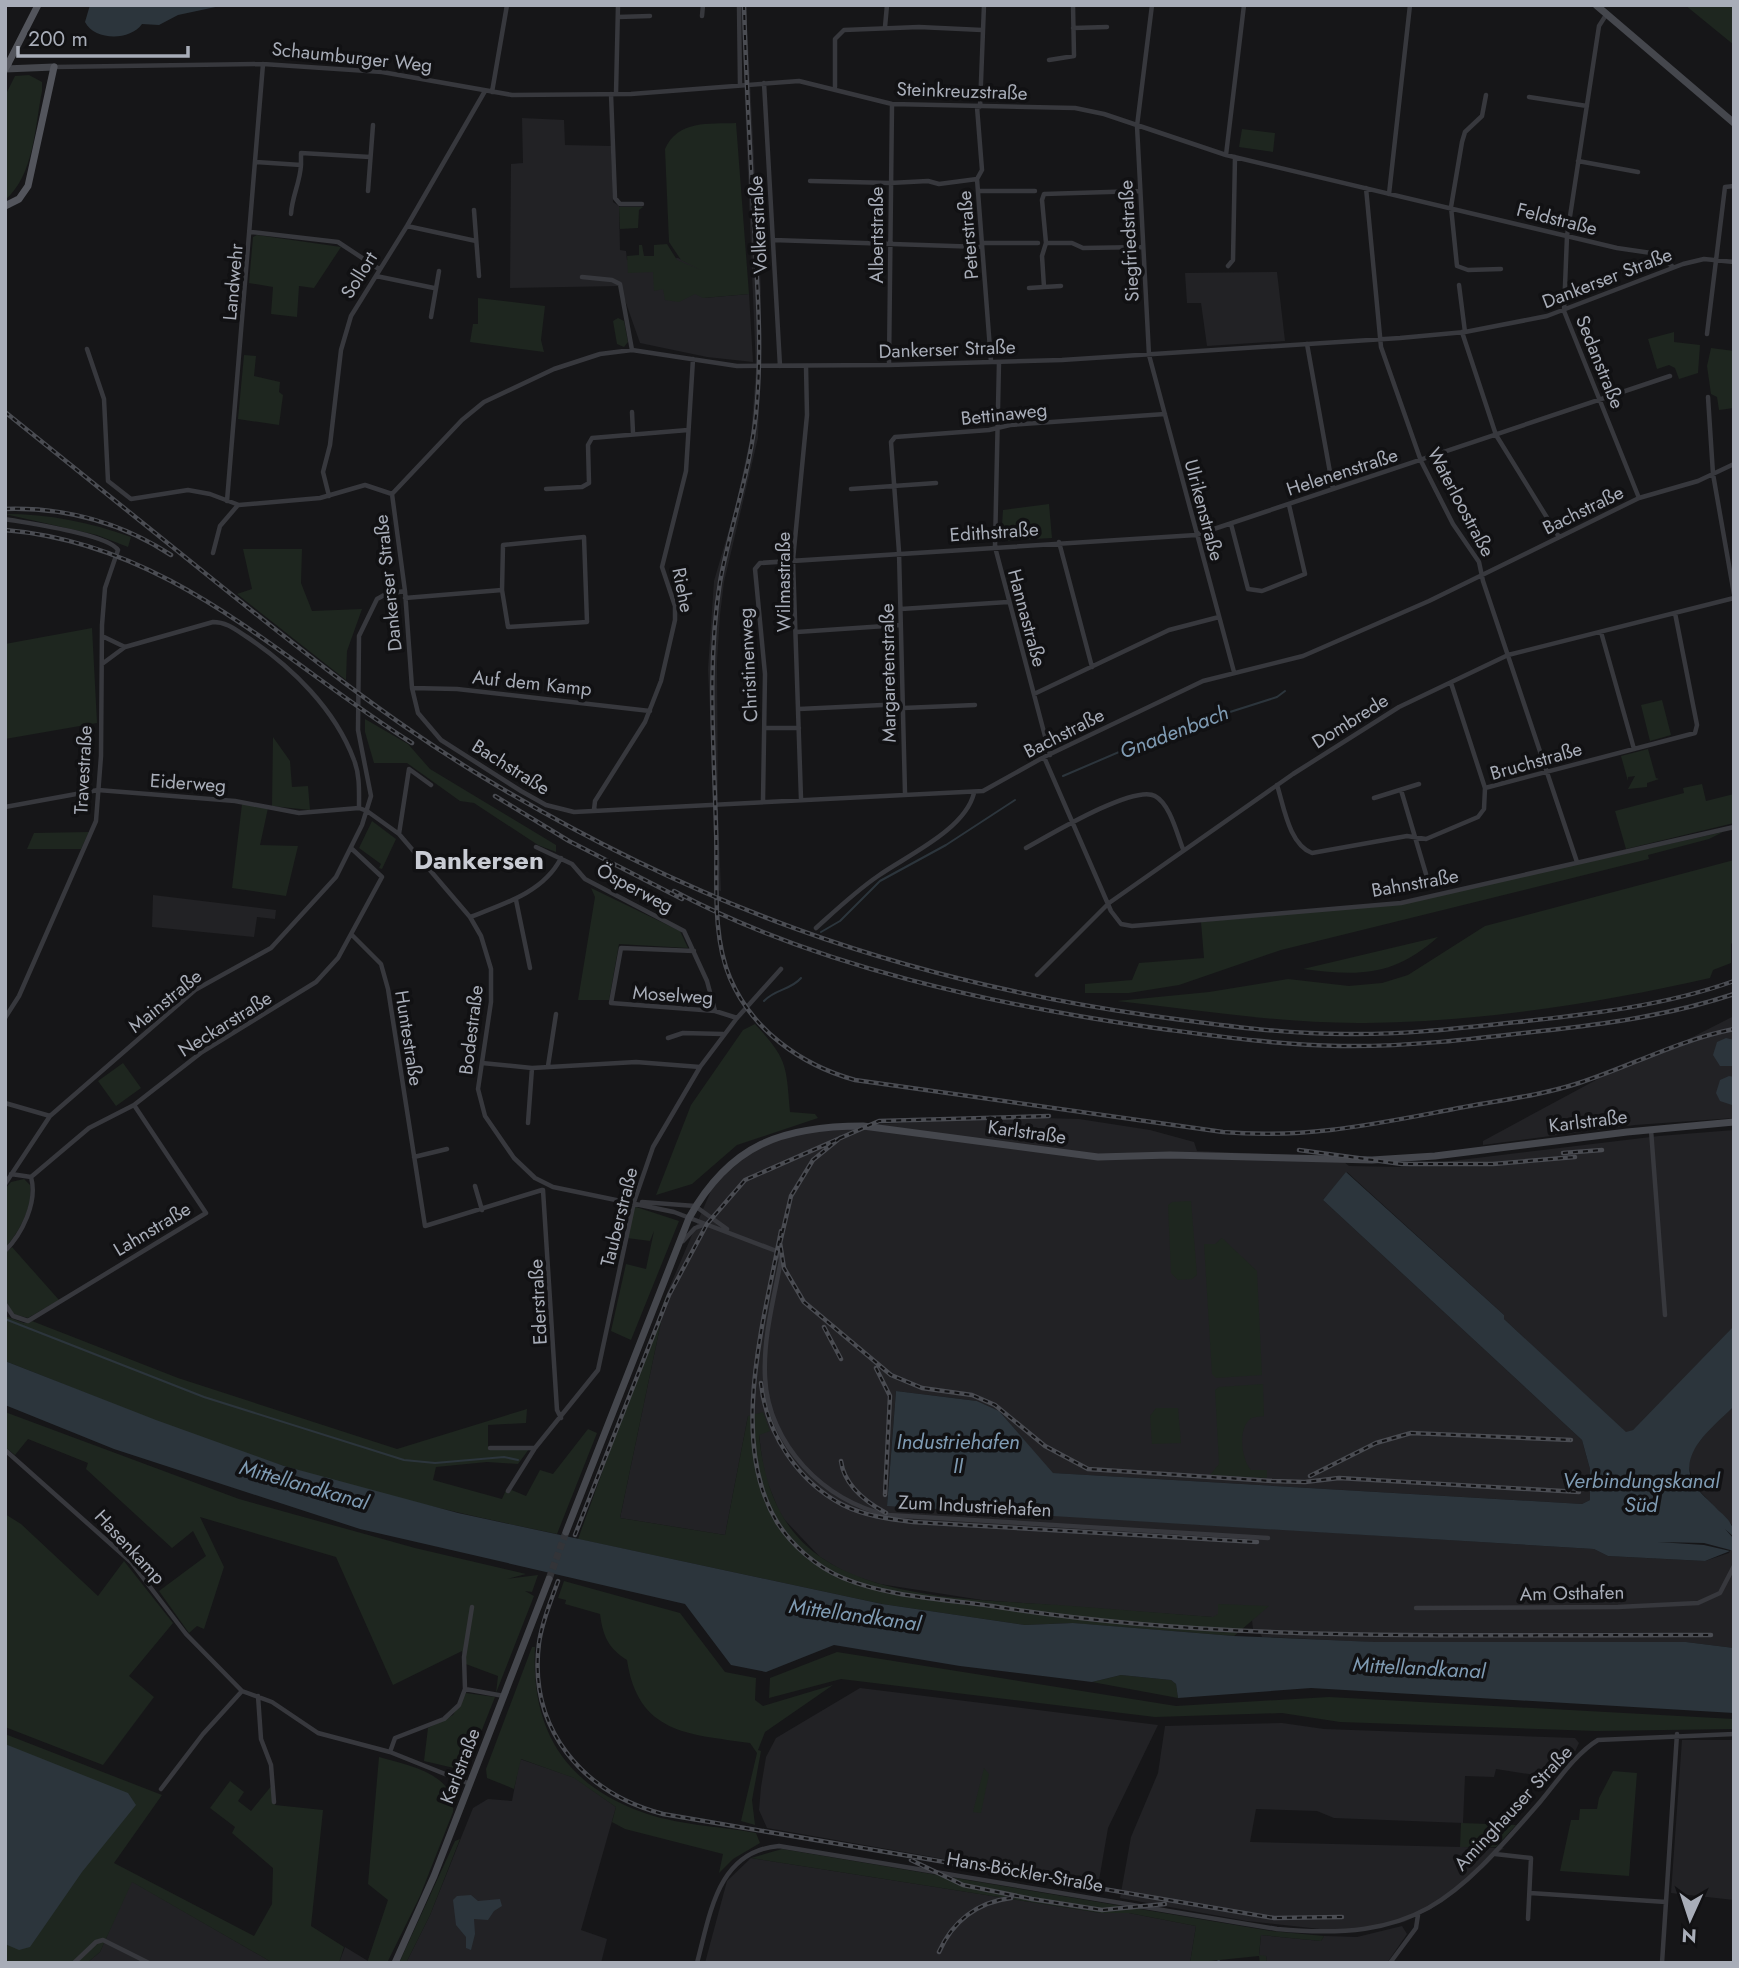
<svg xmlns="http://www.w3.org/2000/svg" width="1739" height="1968" viewBox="0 0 1739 1968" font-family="Jost,sans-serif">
<rect width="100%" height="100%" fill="#161618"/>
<!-- built -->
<path fill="#222225" d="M741,5H746L761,290L760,369L758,438L724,582L720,615L717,662L718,800H714L708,669L714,581L735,509L751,435L756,369Z
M522,118L564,120L565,145L611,146L613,202L619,206L620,250L626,251L627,260L678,258L701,269L703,298L749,294L753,362L707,357L640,343L620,286L510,288L511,164L523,163Z
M1277,272L1285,341L1207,346L1201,303H1187L1185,273Z
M714,809H718L721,891L716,890Z
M153,895L276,910L275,919L257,917L254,937L152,927Z
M1734,1016V1118L1635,1125L1483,1145V1141L1609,1073L1663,1052Z
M1005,1117L1079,1119L1150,1130L1194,1142L1197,1151L1338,1157L1349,1166L1402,1167L1659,1136L1734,1130V1328L1633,1430L1626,1433L1504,1319V1315L1347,1172L1323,1200L1582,1440L1590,1469L1591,1494L1590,1500L1582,1504L1052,1473L999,1411L977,1401L896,1391L887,1505L1594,1549L1608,1556L1705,1561L1729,1553L1731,1549L1734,1551V1648L1686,1642H1371L1262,1637L1259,1630L1253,1629L1252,1620L982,1600L880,1584L848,1574L820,1557L781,1516L764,1474L759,1435L748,1416L725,1535L620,1518L667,1293L713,1186L735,1160L759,1145L809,1128Z
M1734,1406V1524L1732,1525L1694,1485L1688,1463L1691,1453L1708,1430Z
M860,1688L1158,1725L1108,1828L1098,1886L767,1828L759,1810L761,1787L766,1757L776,1738Z
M1282,1723L1324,1729L1575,1738L1579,1743L1572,1758L1554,1778L1496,1769L1494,1777L1465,1776L1463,1823L1334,1818L1317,1811L1256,1809L1250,1842L1504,1848L1431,1909L1404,1922L1361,1929L1329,1930L1247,1921L1120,1898L1131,1837L1158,1773L1165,1726Z
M1682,1740H1734V1900L1671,1893Z
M520,1759L575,1778L616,1807L581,1930L607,1939L601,1963H406L430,1915L473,1808L488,1799L512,1801Z
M751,1858L1101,1913H1129L1196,1926L1190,1963H705L727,1881Z
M131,1881L273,1963H87L100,1952Z
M1402,1926L1407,1934L1387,1963H1267L1266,1956H1259L1261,1935L1321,1941L1324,1936L1357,1937Z
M345,1947L368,1961L367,1963H339Z"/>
<!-- green -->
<path fill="#1e261f" d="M1685,5H1734V45Z
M29,75L42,82V91C35,126 34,176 5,200V96L15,76Z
M736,123L749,294L703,298L695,294L679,302L665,300L663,289L654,291L653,272L628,273L627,256L639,255V245H642L644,256H654V245L667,244L677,260L701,270L681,260L669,242L665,149C678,120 709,124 736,123Z
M1242,129L1275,133L1273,152L1239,147Z
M619,207H643L639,210L638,228L620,229Z
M257,235L341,247L314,288L299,286L297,317L271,314L273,287L249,283L253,237Z
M478,298L545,306L541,340L544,352L470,342L473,324H478Z
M618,318L624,321L628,342L624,347L617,344L613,321Z
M1674,332V342L1700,345L1698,373L1679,379L1675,368L1669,365L1657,369L1648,339Z
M1711,348L1734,351V408L1719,410L1717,397L1711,394L1707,366Z
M244,355L256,356L254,376L280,382L279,392L283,395L279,425L238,419Z
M1049,504L1052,538L1001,541L1003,510Z
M5,514C50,514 89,522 131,537L128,547L97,535Z
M243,549H302L301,583L312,611L362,609L347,651L346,680L237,594L252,589Z
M92,628L97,723L5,739V644Z
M1662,700L1671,735L1650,741L1641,705Z
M365,719L408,744L430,769L556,845V852L538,845L474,803L460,801L407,763H374L365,732Z
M273,737L290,761L292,787L308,786L310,810L272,806Z
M1648,749L1656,778L1659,779L1647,783V787L1628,789L1635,776L1628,777V781L1621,756Z
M1702,784L1706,801L1734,794V823L1626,849L1615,811L1684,793L1683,788Z
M242,804L268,808L260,845L298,846L286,896L232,888Z
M372,821L396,839L382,869L379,868L381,864L359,848Z
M89,832L81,849H27L34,833Z
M1723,832L1709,839L1648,855L1649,859L1281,950L1179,985L1129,993H1085V984L1132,980L1139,963L1204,958L1201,922L1401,903Z
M1734,860V941L1731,944V963L1713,970L1710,978C1600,1003 1479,1022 1366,1023C1283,1024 1200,1010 1117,1001L1209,992L1288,979L1349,986L1382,983L1408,975L1485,926Z
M591,888L680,931L688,948L619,944L609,1000H578L595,897Z
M1438,937C1393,977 1359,976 1303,969Z
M755,1024C788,1060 786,1065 790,1112L815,1114L818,1118L737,1145L692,1184L656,1195L691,1105L743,1030Z
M123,1063L141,1088L116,1106L98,1081Z
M24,1179L30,1185C33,1209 19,1231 5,1249V1189L11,1182Z
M1191,1201L1197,1275L1192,1279L1178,1280L1171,1273L1168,1205L1172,1202Z
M633,1206L679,1221L631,1340L611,1331L626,1264L646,1269L654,1231L650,1241L627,1238Z
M1222,1238L1257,1271L1262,1375L1216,1378L1212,1374L1204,1244H1215Z
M12,1247L59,1300L28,1318L12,1314L5,1298V1253Z
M667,1293L620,1518L725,1535L748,1416L763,1412L770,1431L759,1435C764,1484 779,1529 822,1558C884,1600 986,1600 1059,1605C1111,1609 1162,1613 1213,1617L1218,1614V1604L1269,1606L1234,1636L1071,1623L1025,1625L882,1604L578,1539Z
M5,1316L24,1323L32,1321L178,1378L397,1449L527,1409L526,1423L488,1425V1449H529L518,1464L487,1462L436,1467L433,1480L502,1499L507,1488L526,1496L540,1470L553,1474L588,1429L597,1433L557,1534C465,1515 373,1494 284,1466C189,1436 97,1397 5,1361Z
M1263,1384L1264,1416C1259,1417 1252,1416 1248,1421C1238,1433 1242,1460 1251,1470H1267V1478L1210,1475L1219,1464L1215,1390L1219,1387Z
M1156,1408H1178L1181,1443L1152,1444L1150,1416Z
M5,1412L239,1499L415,1548L526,1574L507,1579L538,1575L532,1592L525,1591L534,1596L496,1693L498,1676L463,1663L462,1651L393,1685L336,1557L200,1517L224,1567L204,1629L197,1626L189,1633L159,1591L206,1556L193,1531L172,1548L86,1469L88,1463L28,1439L15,1455L5,1447Z
M5,1514L21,1524L98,1596L124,1561L173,1623L129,1676L154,1697L103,1765L5,1727Z
M564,1581L680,1613L725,1672L756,1678L755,1700L763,1706L833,1685L765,1732L758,1750L761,1751L752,1800L755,1825L741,1821L757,1753L750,1743C688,1734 638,1734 627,1660C608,1648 603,1636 600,1614L565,1604L566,1600L558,1598Z
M532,1647H535C531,1727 562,1782 639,1811C675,1825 718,1826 756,1833L760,1843L733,1859L719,1873L723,1854L625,1829L612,1822L616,1807L574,1778L521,1759L514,1789L487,1778L486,1769Z
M837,1652L1176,1706L1329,1697L1734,1719V1729L1596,1731L1340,1722L1282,1713L1155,1717L841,1679L769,1698L770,1678Z
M1121,1675L1171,1680L1176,1684L1178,1698L1092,1682Z
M466,1693L495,1697L470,1760L454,1768L424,1761L428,1728L453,1715Z
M5,1734L162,1795L114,1863L254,1936L272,1904L273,1868L232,1833L235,1827L210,1808L230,1781L244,1792L238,1801L251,1811L273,1784L275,1805L323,1810L311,1926L344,1947L339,1963H273L132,1882L100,1952L87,1963H5Z
M379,1757C408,1765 457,1774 453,1812L420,1896L387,1963H367L388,1900L368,1884Z
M984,1768L989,1774L981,1813L973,1812Z
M1613,1771L1637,1773L1629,1876L1560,1871L1571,1820H1579L1580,1809H1597L1599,1798Z
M1461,1823L1516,1825L1496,1847H1460Z
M460,1839L430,1915L406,1963H399L455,1841Z
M782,1849L1271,1931L1324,1936L1321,1941L1261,1935L1259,1955L1266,1956L1267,1963H1260L1259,1956L1190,1963L1196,1926L1129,1913H1101L751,1858Z"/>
<!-- water -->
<path fill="#2c353c" d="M90,5H225L178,15L159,25L142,24C130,41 95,41 85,22Z
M1726,1038L1734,1040V1066H1720L1713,1055L1717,1042Z
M1729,1076L1734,1077L1732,1105L1720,1101L1716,1093L1720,1080Z
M1346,1172L1504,1315V1319L1626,1432L1633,1430L1734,1326V1406C1717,1424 1677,1452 1693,1482C1698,1492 1710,1501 1718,1510C1727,1518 1734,1524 1734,1537L1725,1529L1734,1539V1551L1704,1543L1658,1542L1704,1545L1730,1551L1705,1561L1608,1556L1594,1549L887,1506L896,1391L977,1401L999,1411L1053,1473L1582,1504L1590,1500V1469L1582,1440L1323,1200Z
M5,1361L156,1420L284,1466L458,1513L882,1604L1025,1625L1073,1623L1234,1636L1375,1642H1686L1734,1648V1713L1311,1688L1178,1698L1176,1684L1171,1680L1121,1675L1092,1682L960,1666L834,1645L766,1672L731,1665L685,1604L360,1529L114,1449L5,1405Z
M5,1744L128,1793L136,1805L82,1872L30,1947L19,1950L5,1944Z
M471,1895L478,1901L500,1899L502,1906L494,1911L488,1920L474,1919L475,1934L471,1950L466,1948V1937L456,1925L453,1900L457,1896Z"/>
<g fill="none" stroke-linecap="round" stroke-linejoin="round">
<!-- stream -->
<path stroke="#2c353c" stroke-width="2" d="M1063,776L1161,734L1277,697L1285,691
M821,932L840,921L880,881L946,845L1015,800
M764,1001C775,989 791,990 801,978
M5,1319L204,1397L404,1460L435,1463L504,1457L518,1460
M1215,1963L1219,1961"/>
<!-- secondary-tunnel -->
<path stroke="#333438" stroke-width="7" stroke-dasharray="7 3.5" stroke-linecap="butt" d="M549,1579L566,1532"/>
<!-- street -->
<path stroke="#37383d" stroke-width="4.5" d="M739,5L740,85
M1152,5L1137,126L1149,355L1234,672
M1606,15L1599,26L1567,236L1564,311L1639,498
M702,16L703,5
M618,17L650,16
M885,27L887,5
M1073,28L1107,27
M1049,60L1074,56L1073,5
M54,67L263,64L382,72L512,95L631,94L799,81L892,104L1075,108L1104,114L1226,155L1617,248L1658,254L1673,267
M764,83L780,366
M835,87V39L844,30L919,27L982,30
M492,92L507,5
M611,94L615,198L620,204H642
M616,94L618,5
M1486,95L1482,116L1465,132L1462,142L1451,207L1457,266L1468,270L1501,269
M1529,97L1587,106
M977,107L982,170L977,179L991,362
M980,107L984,5
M1226,155L1244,5
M1578,161L1638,172
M256,162L301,165V153L370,157
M810,181L890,183L928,181L939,184L977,179
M1366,188L1381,347L1421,461L1453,524L1479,562L1483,581L1577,862
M368,191L373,125
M980,191H1035
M1389,194L1410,5
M474,210L479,276
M291,214C292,196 300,183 301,165
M407,226L476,241
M251,232L338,242L379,269
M773,240L982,247
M983,243H1038
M1047,243H1072L1083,248L1143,247
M1228,266L1233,260L1235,157
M376,276L434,288
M582,277L612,280L620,284L632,350
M1459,285L1465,332
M1061,286L1044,287L1042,256L1046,243L1042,200L1044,194L1140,191
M1029,288L1044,287
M431,317L439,271
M1462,332L1496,435L1559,537
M1707,334L1725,187L1734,186
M1307,344L1333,489
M87,349L104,399L108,481L131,499L188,490L210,494L239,505L320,498L365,485L392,494
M999,362L995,547L1050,755
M889,365L892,104
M1708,397L1713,474L1734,594
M632,412L633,433
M546,489L582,487L589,483L588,445L592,438L688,430
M851,489L936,483
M392,494L405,591L412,688L418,713L441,740L521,791L546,805L574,812L983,791L1044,757L1203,681L1303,656L1429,601L1639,498L1698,481L1734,464
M392,494L462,420L484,402L554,369L600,354L632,350L737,366L889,365L1062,360L1400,338L1465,332L1547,316L1683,264L1704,259L1734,262
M329,496L323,472L330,445L341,350L351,316L407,226L485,91
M227,501L263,64
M5,519C26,523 108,534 118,550L105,588L102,625L101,756L96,821L19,996L5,1018
M1231,524L1248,589L1262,591L1305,574L1289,505
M584,537L587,622L508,627L502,590L503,545Z
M1059,542L1092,667
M213,553L220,526L238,505
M405,598L502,590
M901,609L1008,602
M797,632L900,625
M1601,632L1634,749
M102,636L125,647L213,622C227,622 236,630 247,637C292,667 335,709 354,760C360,775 359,792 359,808
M102,664L125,647
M412,688L457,689L650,711
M1034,694L1169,630L1219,617
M903,708L975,705
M799,709L903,704
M766,728H799
M1044,757L1111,911L1121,924L1132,926L1401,903L1734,827
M1277,785C1284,807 1289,844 1312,853L1407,836L1426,839L1478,817L1484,809L1485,788L1451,683
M1485,788L1695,733L1697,725L1675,613
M1401,790L1426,874
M905,793L899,552L891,442L895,437L989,430L1010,425L1165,414
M1374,798L1419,784
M801,799L793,560L807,415L806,366
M763,801L765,674L755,569L760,563L1196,535L1670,376
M5,807L98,790L235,801L299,813L359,808L367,811L399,834L470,917L481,936L491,969V1002L478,1089L485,1116L514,1158L535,1178L553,1187L674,1212L779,1252L781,1260C774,1298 763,1338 765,1377C768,1444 824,1502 888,1515L1268,1538
M594,810L595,801L645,722L661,681L675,620V606L662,567L686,471L693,359
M399,834L409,769L431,785
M536,847L572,864L585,879L684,931L707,981L715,1011
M1026,848C1048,836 1134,784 1155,796C1170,804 1177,834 1183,849
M516,900L530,968
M470,917C504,904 544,892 561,858
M816,928C836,910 856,891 878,876C906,856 965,830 974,793
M352,935L381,964L388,989L425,1226L542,1190
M694,951L621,948L611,1003L715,1011L737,1018
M1037,975L1109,903L1293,774L1399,707L1508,655L1734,598
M668,1038L683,1033L723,1034
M482,1063L532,1068L636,1062L700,1067
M548,1066L556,1014
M5,1103L50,1116
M528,1123L532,1068
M1651,1130L1665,1315
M414,1157L447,1149
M11,1174L31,1177L89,1128L134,1105L202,1052L316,982L338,958L382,877L351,848
M5,1184L50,1116L195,990L271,948L336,877L362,825L371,796L358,730L359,636L377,599L386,594L405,591
M475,1186L482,1210
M543,1190L557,1410L561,1418
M642,1202L695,1206L727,1229
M683,1241L695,1228L706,1224
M5,1251C22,1234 38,1202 31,1177
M5,1304L13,1316L28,1321L206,1213L134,1105
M490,1448H535
M5,1450L131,1562L186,1634L242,1691L272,1702L318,1733L390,1752L470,1784
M508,1491L535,1448L598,1370L634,1202L653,1147L700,1067L737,1018L781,969
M1416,1608L1618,1607L1698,1603L1720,1593L1734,1566
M465,1689L504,1696
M258,1696L261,1739L271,1765L274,1802
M390,1752L395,1738L444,1719L459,1705L465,1689L464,1657L472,1607
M161,1789L203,1734L242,1691
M1495,1854L1531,1858L1528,1919
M1530,1893L1666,1902
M74,1963L96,1942L103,1940L149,1963
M697,1963C710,1915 717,1851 779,1846L1277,1929C1417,1942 1453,1902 1540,1802C1557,1782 1575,1754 1598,1740L1734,1734
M1390,1963L1416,1928L1418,1915
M1662,1963L1677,1734"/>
<!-- secondary -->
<path stroke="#45474d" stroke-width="7" d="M1596,5L1734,123
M5,69L54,67
M566,1532L689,1218C730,1144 783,1126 863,1126L1098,1157L1170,1155L1372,1160L1435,1156L1627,1132L1734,1122
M395,1963L434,1876L549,1579"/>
<!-- primary -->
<path stroke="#53555c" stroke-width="7" d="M8,64L38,5
M5,206L19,199L28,186L54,67"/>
<!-- rail casing -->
<g stroke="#4a4c52" stroke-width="4.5">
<path id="rail" d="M744,5C746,78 750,151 754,224C757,283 762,343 757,402C753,464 731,522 720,582C707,663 714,748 716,829C718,877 711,933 730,978C752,1030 801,1065 855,1080L1223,1132C1304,1139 1370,1125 1449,1110C1492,1101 1536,1097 1579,1083C1631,1066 1679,1040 1734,1029
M5,412C77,470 149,528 221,586C303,652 386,718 476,773C691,904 897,979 1146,1015C1212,1024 1279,1034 1346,1034C1404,1035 1461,1028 1518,1022C1591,1014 1664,1006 1734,981
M5,509C66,507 120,522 171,555
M5,530C171,544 279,659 412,743
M495,796L569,841L682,899
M674,891C817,967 995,1005 1155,1028C1216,1036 1278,1045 1340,1046C1407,1047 1474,1039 1541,1031C1606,1024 1671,1015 1734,994
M840,1138L813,1160L791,1196L780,1243L784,1268L804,1302L891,1375L922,1388L972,1395L995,1405L1045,1446L1088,1469L1272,1481L1305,1482L1339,1478L1579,1492
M1299,1150L1402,1164H1493L1575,1157
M1563,1153L1602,1150
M781,1231C765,1317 728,1441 777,1522C792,1546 817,1567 843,1578C889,1597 944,1599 992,1606C1229,1644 1471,1634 1711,1635
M824,1327L841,1359
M876,1368L890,1396L885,1495
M761,1383C766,1433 798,1482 843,1505C865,1516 889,1519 913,1522L1257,1542
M841,1461C844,1485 866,1502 886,1513
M1310,1476L1376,1443L1411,1433L1571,1440
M575,1535L669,1295L707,1224L745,1180L879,1121L1049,1116
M558,1581C551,1601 542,1621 539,1643C528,1729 583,1793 663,1814L1274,1918L1342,1917
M911,1860L963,1885L1032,1899L1102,1910L1165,1904
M939,1952C952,1922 977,1902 1011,1898"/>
</g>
<!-- rail -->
<use href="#rail" stroke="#111113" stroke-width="2" stroke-dasharray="5" stroke-linecap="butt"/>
<!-- primary-bridge -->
<path stroke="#53555c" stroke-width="7" d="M5,69L8,64"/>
</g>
<g text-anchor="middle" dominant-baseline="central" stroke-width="7" stroke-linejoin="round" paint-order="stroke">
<!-- street labels -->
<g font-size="19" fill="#a8adb8" stroke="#111113">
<text transform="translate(352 57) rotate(6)">Schaumburger Weg</text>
<text transform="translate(962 91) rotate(2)">Steinkreuzstraße</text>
<text transform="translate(1557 219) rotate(14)">Feldstraße</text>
<text transform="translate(758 225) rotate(-93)">Volkerstraße</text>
<text transform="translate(876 235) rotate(-90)">Albertstraße</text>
<text transform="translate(968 235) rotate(-95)">Peterstraße</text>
<text transform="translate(1129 241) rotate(-93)">Siegfriedstraße</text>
<text transform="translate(359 275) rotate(-58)">Sollort</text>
<text transform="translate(1607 278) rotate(-21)">Dankerser Straße</text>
<text transform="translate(233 282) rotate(-85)">Landwehr</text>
<text transform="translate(947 349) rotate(-2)">Dankerser Straße</text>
<text transform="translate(1600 362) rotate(68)">Sedanstraße</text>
<text transform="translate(1004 414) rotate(-6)">Bettinaweg</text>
<text transform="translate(1342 472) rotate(-18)">Helenenstraße</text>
<text transform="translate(1461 502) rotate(62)">Waterloostraße</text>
<text transform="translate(1204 510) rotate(75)">Ulrikenstraße</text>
<text transform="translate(1583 510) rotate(-26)">Bachstraße</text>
<text transform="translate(994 532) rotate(-4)">Edithstraße</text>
<text transform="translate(783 582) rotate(-90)">Wilmastraße</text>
<text transform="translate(388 583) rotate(-96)">Dankerser Straße</text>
<text transform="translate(683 590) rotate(79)">Riehe</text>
<text transform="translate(1027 618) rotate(75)">Hannastraße</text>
<text transform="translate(748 665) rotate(-93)">Christinenweg</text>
<text transform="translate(888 673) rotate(-91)">Margaretenstraße</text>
<text transform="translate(532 683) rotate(6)">Auf dem Kamp</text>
<text transform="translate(1350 721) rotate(-32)">Dombrede</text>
<text transform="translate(1064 733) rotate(-27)">Bachstraße</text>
<text transform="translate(1536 761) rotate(-16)">Bruchstraße</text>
<text transform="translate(511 767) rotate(32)">Bachstraße</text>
<text transform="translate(83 770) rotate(-87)">Travestraße</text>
<text transform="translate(188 783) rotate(4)">Eiderweg</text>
<text transform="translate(1415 883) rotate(-10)">Bahnstraße</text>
<text transform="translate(635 888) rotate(28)">Ösperweg</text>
<text transform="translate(673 995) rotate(4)">Moselweg</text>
<text transform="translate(165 1001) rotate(-39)">Mainstraße</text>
<text transform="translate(225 1024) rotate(-32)">Neckarstraße</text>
<text transform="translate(471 1030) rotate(-83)">Bodestraße</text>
<text transform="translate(409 1038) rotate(81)">Huntestraße</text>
<text transform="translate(1588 1121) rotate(-7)">Karlstraße</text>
<text transform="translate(1027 1132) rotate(8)">Karlstraße</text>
<text transform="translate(619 1217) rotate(-76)">Tauberstraße</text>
<text transform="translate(152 1229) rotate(-31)">Lahnstraße</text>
<text transform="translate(538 1302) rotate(-93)">Ederstraße</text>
<text transform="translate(975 1506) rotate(3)">Zum Industriehafen</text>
<text transform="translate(130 1547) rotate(47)">Hasenkamp</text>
<text transform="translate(1572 1593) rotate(-1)">Am Osthafen</text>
<text transform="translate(460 1766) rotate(-69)">Karlstraße</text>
<text transform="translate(1513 1808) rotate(-47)">Aminghauser Straße</text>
<text transform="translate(1025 1872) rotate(10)">Hans-Böckler-Straße</text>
</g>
<!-- water labels -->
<g font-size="21" font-style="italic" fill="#7f9bb3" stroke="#111113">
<text transform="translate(1174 732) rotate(-21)">Gnadenbach</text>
<text x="958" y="1442">Industriehafen<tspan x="958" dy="24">II</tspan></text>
<text x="1641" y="1481">Verbindungskanal<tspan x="1641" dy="24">Süd</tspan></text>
<text transform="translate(304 1485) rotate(16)">Mittellandkanal</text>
<text transform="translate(855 1615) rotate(8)">Mittellandkanal</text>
<text transform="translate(1419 1668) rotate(3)">Mittellandkanal</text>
</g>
<!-- district labels -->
<g font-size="26" font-weight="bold" fill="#c9ccd4" stroke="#111113">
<text x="479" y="860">Dankersen</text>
</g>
</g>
<!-- border -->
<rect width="1739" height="1968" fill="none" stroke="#a8adb8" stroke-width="14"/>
<!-- north arrow -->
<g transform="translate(1690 1919) rotate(183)" stroke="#111113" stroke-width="5" paint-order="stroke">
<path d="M0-5L12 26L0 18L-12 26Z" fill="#a8adb8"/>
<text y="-10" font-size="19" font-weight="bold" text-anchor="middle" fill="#a8adb8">N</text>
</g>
<!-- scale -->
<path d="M18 46v10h170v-10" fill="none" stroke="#a8adb8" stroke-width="3.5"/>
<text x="28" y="46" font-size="21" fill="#a8adb8" stroke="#111113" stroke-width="5" paint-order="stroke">200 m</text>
</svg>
